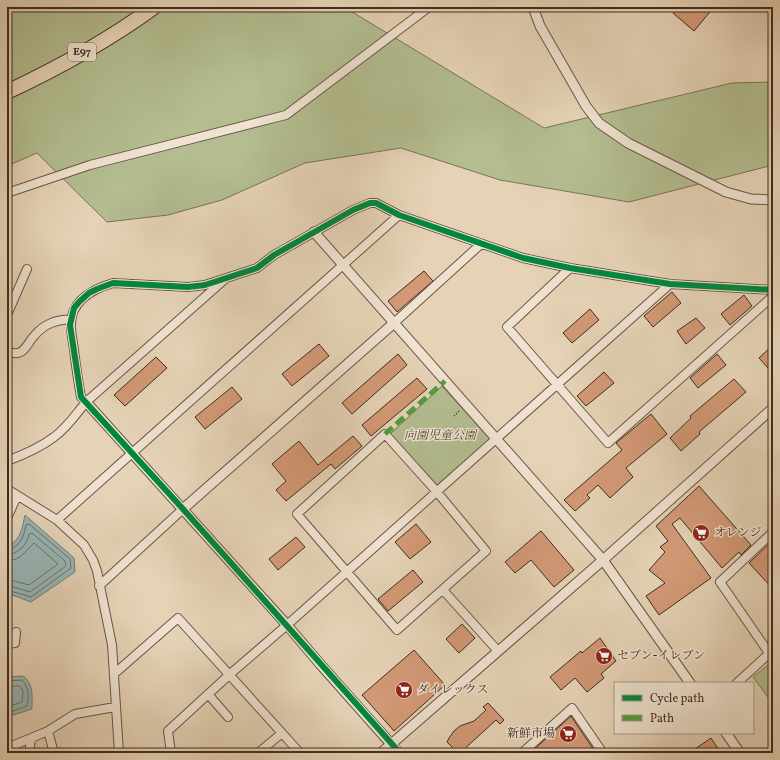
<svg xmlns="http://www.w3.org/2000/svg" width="780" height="760" viewBox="0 0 780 760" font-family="Vollkorn,'Noto Serif JP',serif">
<rect width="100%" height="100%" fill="#e6d3b7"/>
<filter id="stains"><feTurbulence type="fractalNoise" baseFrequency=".005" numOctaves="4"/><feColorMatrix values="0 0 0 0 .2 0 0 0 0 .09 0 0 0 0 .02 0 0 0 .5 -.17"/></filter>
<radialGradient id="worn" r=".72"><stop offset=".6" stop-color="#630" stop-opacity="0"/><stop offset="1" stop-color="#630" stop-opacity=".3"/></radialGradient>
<!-- green -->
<path fill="#b3bd90" stroke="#787558" d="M7,7H344L544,128L732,83L773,82V165L629,202L500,180L401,148L305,163L222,200L168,215L107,222L37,153L7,166Z
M442,386L490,439L437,485L390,434Z
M773,661V704L753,677Z"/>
<!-- water -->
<path fill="#98b6b5" stroke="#747f79" d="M25,515L74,558L75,572L31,602L7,593V546C21,541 22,528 25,515Z
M23,676C34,684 32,697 32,709L7,717V677Z"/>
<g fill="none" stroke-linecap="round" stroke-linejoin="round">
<!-- shore -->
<path stroke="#6b726a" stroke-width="1" d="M7,550C20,548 24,536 26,525L29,524L70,559L71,568L31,597L7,590
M7,555C18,554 27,545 29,534L32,533L65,561L66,566L30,592L7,585
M7,561C22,560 25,551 34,543L58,564L29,585L7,579
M7,681L22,680C29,686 29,698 27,706L7,713
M7,686H20L23,691L22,702L7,707"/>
</g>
<!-- building -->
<path fill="#d39976" stroke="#3e2d20" d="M678,7H714L694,31L673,13Z
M424,271L433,281L397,312L388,301Z
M672,292L681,303L653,327L644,316Z
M744,295L752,306L730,325L721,314Z
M590,309L599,320L572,343L563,333Z
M696,318L705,328L686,344L677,331Z
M319,344L329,356L292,386L282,374Z
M773,345V363L768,368L759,358Z
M398,354L407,365L352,414L342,403Z
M717,354L726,365L698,388L690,378Z
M156,357L167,368L125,406L114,395Z
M604,372L614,383L586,406L577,396Z
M417,378L427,389L371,436L362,425Z
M734,379L746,392L699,432L700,434L681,451L670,438L691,418L690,416Z
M232,387L242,399L205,429L195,417Z
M651,414L667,434L626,468L633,477L610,498L598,485L587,495L590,498L575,511L564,500L622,450L616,443Z
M353,436L362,446L335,469L331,464L286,501L276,490L286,481L272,464L299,441L318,465Z
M699,486L751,545L741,555L739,552L722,568L680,518L672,524L711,578L659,615L646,596L665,583L649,570L665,552L660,547L668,541L656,526Z
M416,524L431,542L410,559L395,542Z
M541,531L574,570L554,587L531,560L515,573L505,562Z
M296,537L305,547L278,570L269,559Z
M773,540V589L749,563Z
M413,570L423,582L388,611L378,599Z
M462,624L475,638L459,653L446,639Z
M600,638L616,661L601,674L604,678L587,692L575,678L561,690L550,677L581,651L582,653Z
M414,650L445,685L394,731L362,695Z
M488,703L504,720L500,724L496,720L460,753H458L447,742L449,738L454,731L460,726L474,721L486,710L483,707Z
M571,716L596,753H530Z
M711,738L721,753H689Z"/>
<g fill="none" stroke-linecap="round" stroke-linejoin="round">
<!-- minor casing -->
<g stroke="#685646" stroke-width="10">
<path id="minor" d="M7,193L90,165L286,115L429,7
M570,268L507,327L608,443L772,297V290
M7,315L27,269
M394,323L481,244
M7,351C24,359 26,344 35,335C43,325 58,318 71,320
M86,402L81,397C78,381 76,366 74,350C73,342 71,334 71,326C70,301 93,289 113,283L188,287L205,285L257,268L274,255L353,210L370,203H376L399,215L523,258L570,268L670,284L773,290
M385,434L437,492L486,551L397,630L297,514Z
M7,461C23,455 41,447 54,437C67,428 76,414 86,402L224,280
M7,489L57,520L84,545L93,560L97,571L112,645L119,753
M7,518L17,496
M57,520L399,215
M99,586L183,509
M443,590L498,651
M7,644L15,643L16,632
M769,653L720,582L773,532
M114,674L178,618L300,753
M737,683L773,650
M208,694L228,717
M48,731L54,753
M391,744L400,753
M7,748L48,731L75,714L115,707
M29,753L31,739
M171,753L168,731L229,675L287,625L670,284
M258,753L282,733
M522,753L572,708L603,753"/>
</g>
<!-- tertiary casing -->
<g stroke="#685646" stroke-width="11">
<path id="tertiary" d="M533,7L540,26L586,106L599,123L628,143L726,192L751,199L773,200
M314,232L603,560L690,683
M86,402L287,625L320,664L391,744
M183,509L394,323
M726,733L740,753
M381,753L603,560L773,408"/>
</g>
<!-- motorway casing -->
<g stroke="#3e2d20" stroke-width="16">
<path id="motorway" d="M7,92C58,68 109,40 154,7"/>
</g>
<!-- path -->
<path stroke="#3e2d20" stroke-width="1.5" stroke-dasharray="1 2" stroke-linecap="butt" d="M454,416L459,411"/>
<!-- minor -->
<use href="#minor" stroke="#efe2d0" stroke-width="8"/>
<!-- tertiary -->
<use href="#tertiary" stroke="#efe2d0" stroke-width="9"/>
<!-- motorway -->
<use href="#motorway" stroke="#e6d3b7" stroke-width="14"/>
<!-- quiet -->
<path stroke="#539d3f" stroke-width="5" stroke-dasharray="10 5" stroke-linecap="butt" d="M385,434L445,381"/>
<!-- cycleway casing -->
<g stroke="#efe2d0" stroke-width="8">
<path id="cycleway" d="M400,753L183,509L81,397L70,325L74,308L79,302L89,293L97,289L113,283L188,287L205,285L257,268L274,255L353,210L370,203H376L399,215L523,258L570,268L670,284L773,290"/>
</g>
<!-- cycleway -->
<use href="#cycleway" stroke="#00873e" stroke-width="6"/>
</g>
<!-- icons -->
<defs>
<g id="supermarket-disc" transform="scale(0.9)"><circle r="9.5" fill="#8f2418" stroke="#efe2d0"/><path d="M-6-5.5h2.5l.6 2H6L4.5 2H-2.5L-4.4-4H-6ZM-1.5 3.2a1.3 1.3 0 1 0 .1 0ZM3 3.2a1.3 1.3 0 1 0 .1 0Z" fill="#fff"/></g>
</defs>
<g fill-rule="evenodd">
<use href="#supermarket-disc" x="701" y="533"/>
<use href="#supermarket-disc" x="604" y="656"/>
<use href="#supermarket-disc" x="404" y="690"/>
<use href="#supermarket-disc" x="568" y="734"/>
</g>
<g text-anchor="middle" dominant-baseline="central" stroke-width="3" stroke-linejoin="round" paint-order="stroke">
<!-- shield labels -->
<rect fill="#efe2d0" stroke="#736355" stroke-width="1" x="68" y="43" width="28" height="18" rx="3"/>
<g font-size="11" font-weight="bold" fill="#3e2d20">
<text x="82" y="52">E97</text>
</g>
<!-- park labels -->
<g font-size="12" font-style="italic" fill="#554a36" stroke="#efe2d0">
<text x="440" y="436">向園児童公園</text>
</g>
<!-- poi labels -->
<g font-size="12" fill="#3e2d20" stroke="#efe2d0" text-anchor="start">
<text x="714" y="533">オレンジ</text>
<text x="617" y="656">セブン-イレブン</text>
<text x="417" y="690">ダイレックス</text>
<text x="555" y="734" text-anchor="end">新鮮市場</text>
</g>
</g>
<!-- margin -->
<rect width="780" height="760" fill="none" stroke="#e6d3b7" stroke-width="24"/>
<rect x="8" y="8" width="764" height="744" fill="none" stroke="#3e2d20" stroke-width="2"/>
<rect x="12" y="12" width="756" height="736" fill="none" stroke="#3e2d20"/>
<!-- legend -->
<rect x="614" y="682" width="140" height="52" fill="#efe2d0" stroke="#a89a8a"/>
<rect x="622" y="695" width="20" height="6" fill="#00873e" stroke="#a89a8a"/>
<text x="650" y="702" font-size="12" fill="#3e2d20">Cycle path</text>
<rect x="622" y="715" width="20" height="6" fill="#539d3f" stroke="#a89a8a"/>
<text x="650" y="722" font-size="12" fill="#3e2d20">Path</text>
<rect width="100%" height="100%" filter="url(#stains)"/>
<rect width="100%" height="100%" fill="url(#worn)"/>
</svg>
